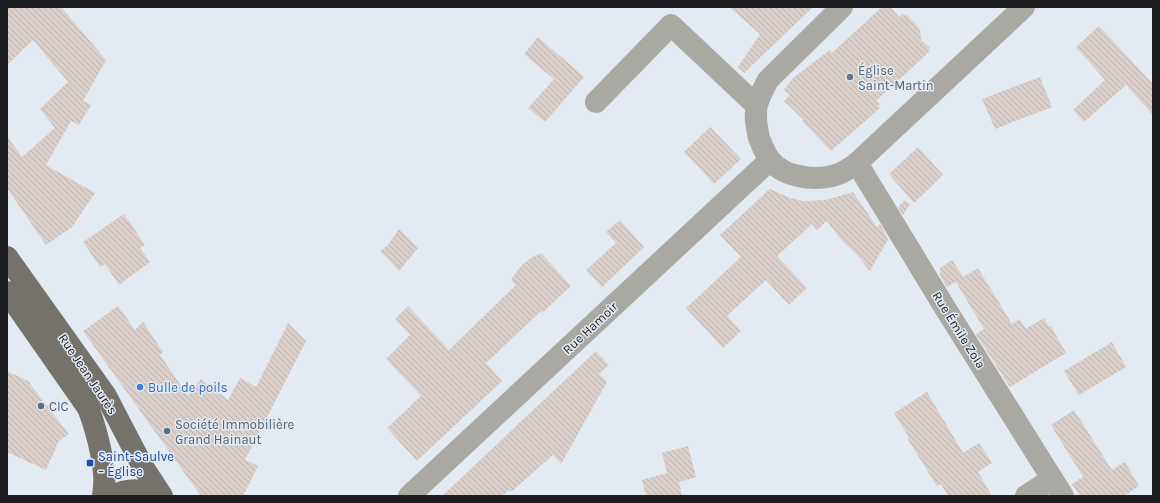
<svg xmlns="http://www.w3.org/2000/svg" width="1160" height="503" viewBox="0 0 1160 503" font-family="Karla,sans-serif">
<defs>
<pattern id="building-back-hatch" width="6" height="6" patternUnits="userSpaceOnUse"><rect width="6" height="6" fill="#dacfca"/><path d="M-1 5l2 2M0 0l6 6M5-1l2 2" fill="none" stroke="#bbb1ad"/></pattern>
</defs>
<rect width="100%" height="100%" fill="#e3eaf2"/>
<!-- building -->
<path fill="url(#building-back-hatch)" d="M7,7H61L106,60L83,101L91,105L79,125L71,121L46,165L95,193L72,227L46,245L7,188V136L22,157L55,128L40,109L68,82L33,40L7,65Z
M729,7H813L744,73L738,67L760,34Z
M882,7H890L899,17L902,14L904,16L906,14L920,29L921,40L930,48L928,49L930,51L876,101L880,104L878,106L880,108L831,151L802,121L804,120L784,101L790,95L784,90L793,78L830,50L832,53Z
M1099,26L1153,84V115L1126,85L1084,122L1073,110L1105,80L1076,47Z
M538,37L584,77L545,122L528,108L554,79L524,54Z
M1040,77L1052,107L995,129L982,99Z
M710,127L741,159L714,184L684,152Z
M918,147L943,175L914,203L889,174Z
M770,189L790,198L803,201L826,200L853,192L877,227L880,224L888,239L870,271L856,254L842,241L827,221L817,230L812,224L777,256L807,288L789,305L766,280L727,316L741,331L723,348L686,308L741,257L720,235Z
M905,200L910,204L903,215L898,207Z
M124,214L145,245L140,248L150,262L119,285L105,264L100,267L83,242Z
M620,220L644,247L602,287L586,270L616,243L606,232Z
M399,229L418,248L399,271L380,251L388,245Z
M541,253L571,286L542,313L541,311L486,363L502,381L417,461L387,428L421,396L386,359L410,335L395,319L408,306L449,350L516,285L511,280L521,266L531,258Z
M952,260L963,277L978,268L1012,324L1020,319L1026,329L1044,318L1049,327L1051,326L1066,353L1010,387L976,334L984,329L956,282L947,287L940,275V268Z
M118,306L135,330L143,322L163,352L160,355L188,396L201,379L228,400L240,378L256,387L288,323L306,341L245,460L258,466L243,496H201L83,331Z
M1112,342L1126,367L1079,395L1064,371Z
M596,351L609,365L599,374L607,382L561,464L553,455L511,492L509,490L502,496H442Z
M7,371L30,382V384L69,434L59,441L46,470L7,452Z
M927,392L963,453L979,443L992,463L978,472L992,496H948L941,484L937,486L907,438L909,437L894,413Z
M1074,410L1112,470L1125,462L1139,486L1124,496H1080L1072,484L1083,477L1051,425Z
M688,446L696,477L679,482L682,496H646L642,480L667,473L662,453Z"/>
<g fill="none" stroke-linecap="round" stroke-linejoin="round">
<!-- minor -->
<path stroke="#a9a8a3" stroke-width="22" d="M842,7L768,80C764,88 759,96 757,105C754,116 757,128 759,138C762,145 765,154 770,160C785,179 820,182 841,173C847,170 852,167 857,163L1024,7
M596,102L671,25L757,106
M857,163L942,303L1063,496
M409,496L770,160
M1026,496L1052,479"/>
<!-- major -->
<path stroke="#74726a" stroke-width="22" d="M7,257L106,396L143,467L162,496
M7,292L88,408C95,425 103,456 104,474C105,482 104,489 103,496
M113,496C127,488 145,489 159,496"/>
</g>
<!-- markers -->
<circle fill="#6b7280" stroke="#e3eaf2" stroke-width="1.5" cx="850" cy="77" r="4"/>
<circle fill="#3f7fe0" stroke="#e3eaf2" stroke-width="1.5" cx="140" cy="387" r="4"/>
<g fill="#5c6f8a" stroke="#e3eaf2" stroke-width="1.5">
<circle cx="41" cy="406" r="4"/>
<circle cx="167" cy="431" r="4"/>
</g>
<rect fill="#1a4fb4" stroke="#e3eaf2" stroke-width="1.5" x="86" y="459" width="8" height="8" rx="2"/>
<g text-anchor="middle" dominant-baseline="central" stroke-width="3" stroke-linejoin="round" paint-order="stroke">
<!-- worship labels -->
<g font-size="13" fill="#5b616d" stroke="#e3eaf2" text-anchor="start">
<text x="858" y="70">Église<tspan x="858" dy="15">Saint-Martin</tspan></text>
</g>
<!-- street labels -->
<g font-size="13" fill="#1d1f22" stroke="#e3eaf2">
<text transform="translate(590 328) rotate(-43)">Rue Hamoir</text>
<text transform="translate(959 330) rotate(58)">Rue Émile Zola</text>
<text transform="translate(88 374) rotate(56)">Rue Jean Jaurès</text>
</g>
<!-- shop labels -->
<g font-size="13" fill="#366cbe" stroke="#e3eaf2" text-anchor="start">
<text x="148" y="387">Bulle de poils</text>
</g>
<!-- service labels -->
<g font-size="13" fill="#4e5e75" stroke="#e3eaf2" text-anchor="start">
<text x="49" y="406">CIC</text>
<text x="175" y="424">Société Immobilière<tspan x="175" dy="15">Grand Hainaut</tspan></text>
</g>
<!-- transit labels -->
<g font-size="13" fill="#164399" stroke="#e3eaf2" text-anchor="start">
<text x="98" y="456">Saint-Saulve<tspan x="98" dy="15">– Église</tspan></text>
</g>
</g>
<!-- border -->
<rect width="1160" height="503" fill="none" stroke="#1d1f22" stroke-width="16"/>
</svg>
